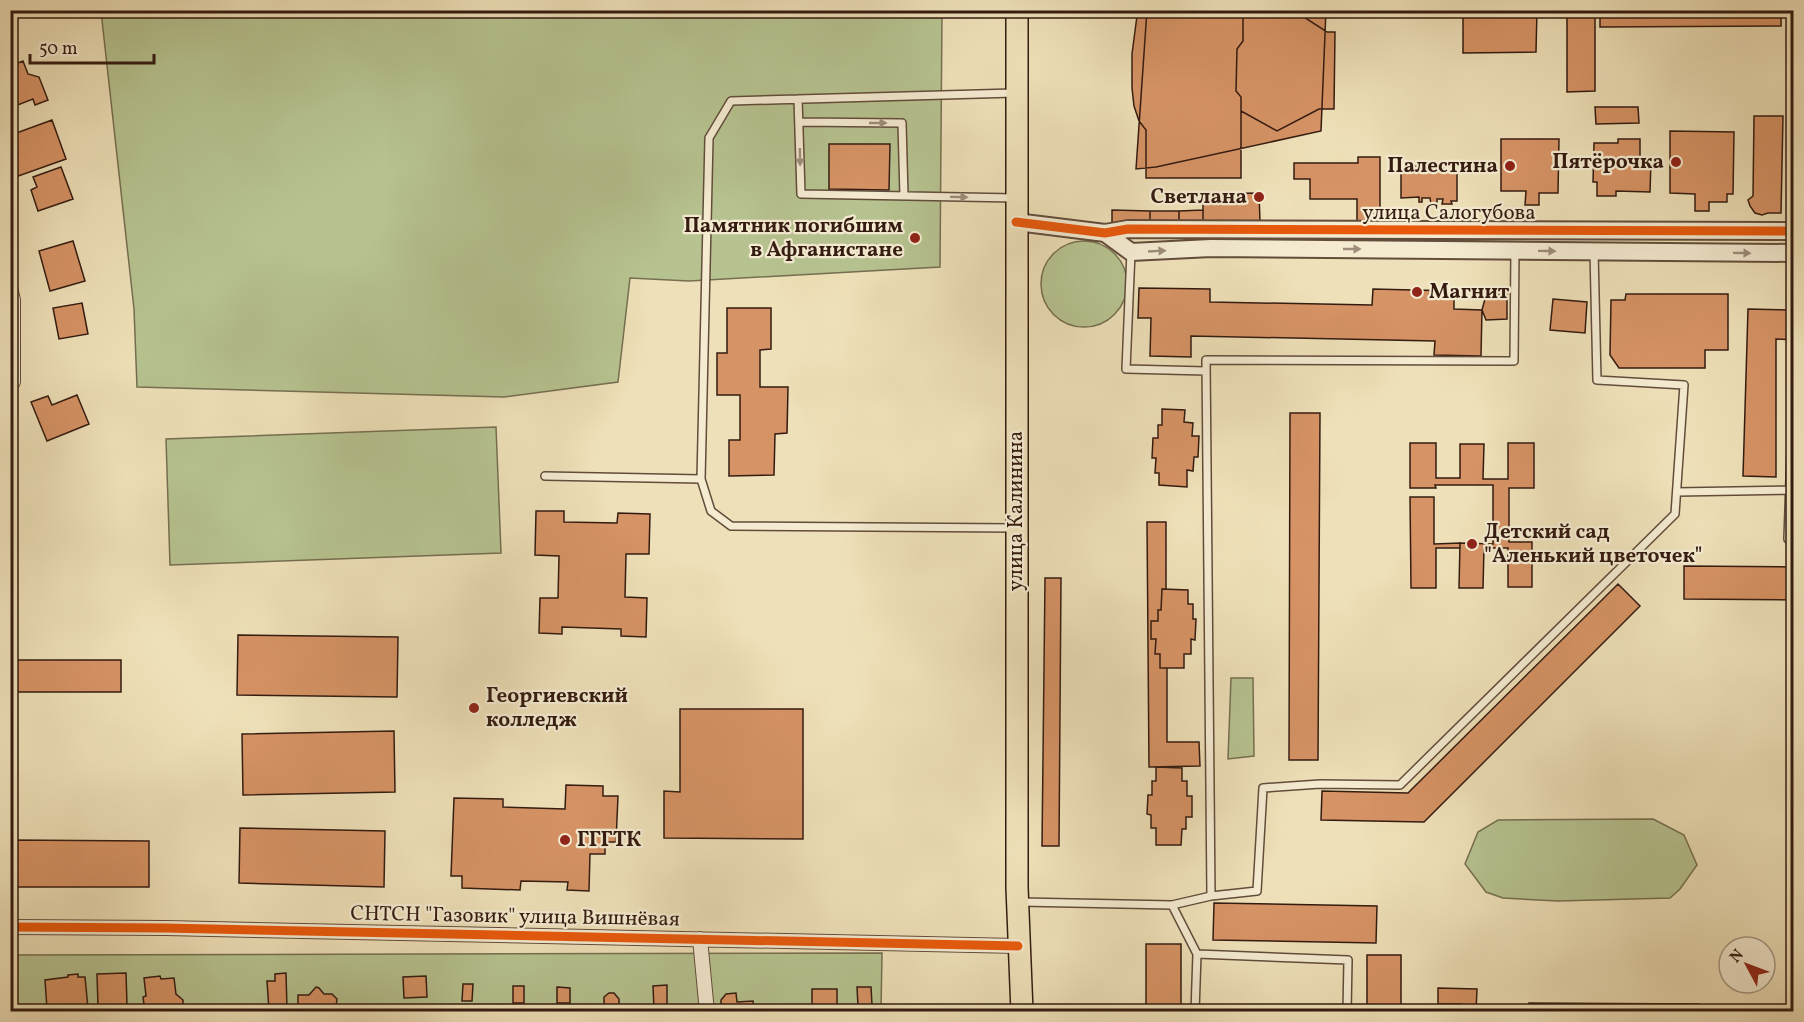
<svg xmlns="http://www.w3.org/2000/svg" width="1804" height="1022" viewBox="0 0 1804 1022" font-family="Vollkorn,serif">
<rect width="100%" height="100%" fill="#eee0b8"/>
<filter id="stains"><feTurbulence type="fractalNoise" baseFrequency=".00333" numOctaves="4"/><feColorMatrix values="0 0 0 0 .2 0 0 0 0 .09 0 0 0 0 .02 0 0 0 .5 -.17"/></filter>
<radialGradient id="worn" r=".72"><stop offset=".6" stop-color="#630" stop-opacity="0"/><stop offset="1" stop-color="#630" stop-opacity=".3"/></radialGradient>
<!-- green -->
<path fill="#b6c390" stroke="#756f50" stroke-width="1.5" d="M101,11H942L940,267L689,281L630,278L618,382L504,397L137,387L134,309Z
M1041 284a43 43 0 1 1 86 0a43 43 0 1 1-86 0Z
M496,427L501,553L170,565L166,439Z
M1231,678H1253L1254,756L1228,759Z
M1653,819L1684,835L1697,865L1680,889L1670,898L1558,901L1503,898L1486,892L1465,864L1478,832L1498,820Z
M882,953L881,1011H11L10,955Z"/>
<!-- building -->
<path fill="#d69365" stroke="#341b11" stroke-width="1.5" d="M1140,10H1243V41L1237,49L1236,91L1241,97V178H1146V130L1139,121L1134,106L1132,88V54L1137,16Z
M1147,10H1326L1321,131L1156,167L1136,169Z
M1245,10H1293L1327,32H1335L1334,109H1319L1277,131L1241,111V97L1236,91L1237,49L1243,41V11Z
M1463,10H1537L1536,52L1463,53Z
M1567,10H1595V91L1567,92Z
M1600,10H1781V26L1600,27Z
M23,61L28,74L39,77L48,100L35,105L33,99L10,108V66Z
M1595,107H1638L1639,123L1596,124Z
M1754,116H1783L1781,213H1768L1762,215L1755,213L1750,206L1748,200L1753,196Z
M52,120L66,159L10,179V155L18,153L11,135Z
M1670,131L1734,132L1733,194H1727V202H1709V211H1695V194L1670,193Z
M1501,139H1559L1558,193H1539V205H1525L1526,191H1501Z
M1618,139H1640V160L1651,161L1650,192L1616,191V196H1597V182H1593L1594,143H1618Z
M829,144H890L889,190L829,189Z
M1358,157H1380V226H1357V199H1310V179H1294V163H1358Z
M1432,165H1444V171H1457V201H1451L1452,204H1442L1443,199H1437V204H1431L1430,198H1422V202H1419V197L1401,198V173H1414V166H1426V171H1432Z
M61,167L73,199L38,211L31,190L37,187L33,177Z
M1259,193L1260,222L1203,223V194Z
M1112,210L1150,211V222L1112,223Z
M1203,210V223L1179,224V211Z
M1150,211H1179V222H1150Z
M73,241L85,281L50,291L39,251Z
M1139,288L1210,289V302L1372,305L1373,289L1454,291V309L1482,310L1481,356L1434,355L1435,341L1191,336V357L1150,356L1151,318H1138Z
M1507,294V319L1486,320L1482,310L1486,295Z
M1626,294H1728V350H1705V368H1619L1610,355L1611,300H1625Z
M1553,299L1587,302L1585,333L1550,330Z
M82,303L88,334L59,339L53,308Z
M727,308H771V349L760,350V387H788L787,433L775,434L774,475L729,476V440H740V395H717V353H727Z
M1748,309L1794,310V340L1776,339V477L1743,476Z
M77,395L89,424L47,441L31,402L48,396L52,405Z
M1162,409L1185,410L1184,422L1193,423L1192,436H1199L1198,457H1194L1193,471L1187,470V487L1159,485V473H1155L1156,458H1152L1153,438H1158V425H1162Z
M1290,413H1320L1318,760H1289Z
M10,437L16,453L10,454Z
M1410,443H1436V478H1460V444H1484L1483,479H1508V443H1534V488H1509V542H1532V587H1508V548H1484L1483,588H1459L1460,543L1493,544V485H1435L1436,488H1410Z
M1410,497H1434V544L1460,543V548H1436V588H1411Z
M536,511H564V522L617,523L618,513L650,514L649,554H626L625,597L647,598L646,637L621,636V629L562,627V634L539,633L540,598H558L559,556L535,555Z
M1147,522H1166V589H1162L1161,610H1158V621H1151V639H1156L1155,654H1160V668H1167V742H1199L1200,766L1149,767Z
M1684,566L1794,567V600L1684,599Z
M1045,578H1061L1059,846H1042Z
M1618,584L1640,606L1424,822L1321,820L1322,791L1408,793Z
M1162,589L1188,590V604H1193V619H1196L1195,640L1191,639V654H1184V668H1160V654H1155L1156,639H1151V621H1158V610H1161Z
M238,635L398,637L397,697L237,695Z
M10,660H121V692H10Z
M680,709H803V839L664,838V791L680,792Z
M394,731L395,792L243,795L242,734Z
M1156,767L1182,768V781H1187V796H1192V817H1186V829H1182L1181,845H1156V828H1151V815L1147,814L1148,795H1152V781H1156Z
M566,785L603,786V796H618L616,842H605V854H590L589,891L567,890L568,882L521,881L520,890L462,888V876H451L454,798L503,799V807L565,809Z
M240,828L385,831L384,887L239,883Z
M10,840L149,841V887H10Z
M1214,903L1377,906L1376,943L1213,940Z
M1146,944H1181V1012H1146Z
M1367,955H1401V1012H1367Z
M126,973L127,1005L98,1006L97,974Z
M286,973L287,1009L269,1010L267,981H275V974Z
M78,974V977H85L88,1008L59,1011L57,1008L47,1009L45,980L68,977V975Z
M160,976L161,979L174,978L176,994L183,1000V1006L173,1009V1012H145L143,997L146,996L144,978Z
M426,976L427,997L404,998L403,977Z
M463,984H473L472,1001H462Z
M667,985V1009H654L653,986Z
M513,986H524V1003H513Z
M316,987L319,988L324,994H332L337,999L336,1007L341,1012H298V995H309Z
M557,987L570,988V1003H557Z
M857,987H871L872,1005L858,1006Z
M1438,988L1477,989L1476,1012H1461V1004H1438Z
M812,989H837V1012H812Z
M609,993H614L619,999V1009H639V1012H604V997Z
M736,993L737,1002L753,1001L754,1012H721V1000L726,994Z
M1529,1003L1699,1004V1012H1529Z"/>
<g fill="none" stroke-linecap="round" stroke-linejoin="round">
<!-- service casing -->
<g stroke="#624c3b" stroke-width="10">
<path id="service" d="M1014,93L731,101L709,138L701,479L711,511L731,526L1015,528
M798,99L801,194L1015,198
M799,122L902,123L904,196
M1131,252L1126,369L1206,371
M1794,360L1788,539L1794,540
M545,476L701,479
M1677,492L1789,490
M1211,896L1257,891L1263,788L1320,784L1400,785L1675,514L1684,385L1597,380L1594,251
M1021,902L1172,905L1211,896L1206,360L1514,361L1515,250
M1172,905L1197,954L1195,1012
M1197,954L1348,960L1347,1012"/>
</g>
<!-- minor casing -->
<g stroke="#624c3b" stroke-width="16">
<path id="minor" d="M10,288L13,300V382H10
M10,927L165,928L1018,946
M700,939L707,1012"/>
</g>
<!-- tertiary casing -->
<g stroke="#624c3b" stroke-width="20">
<path id="tertiary" d="M1016,222L1105,233L1128,229L1794,231
M1105,233L1131,252L1211,248L1794,253"/>
</g>
<!-- primary casing -->
<g stroke="#341b11" stroke-width="24">
<path id="primary" d="M1017,10V887L1022,1012"/>
</g>
<!-- service -->
<use href="#service" stroke="#f4ebd1" stroke-width="7"/>
<!-- minor -->
<use href="#minor" stroke="#f4ebd1" stroke-width="14"/>
<!-- tertiary -->
<use href="#tertiary" stroke="#f4ebd1" stroke-width="16"/>
<!-- primary -->
<use href="#primary" stroke="#eee0b8" stroke-width="21"/>
<!-- cycleway casing -->
<g stroke="#f4ebd1" stroke-width="13">
<path id="cycleway" d="M1016,222L1105,233L1128,229L1794,231
M10,288L13,300V382H10
M10,927L165,928L1018,946"/>
</g>
<!-- cycleway -->
<use href="#cycleway" stroke="#e8590c" stroke-width="9"/>
</g>
<!-- one-way arrows -->
<defs><path id="oneway-solid" d="M-6-.8H1V-3.2L6.5 0L1 3.2V.8H-6Z" transform="scale(1.5)"/></defs>
<g fill="#9e8d7b">
<use href="#oneway-solid" transform="translate(878 123)"/>
<use href="#oneway-solid" transform="translate(800 157) rotate(89)"/>
<use href="#oneway-solid" transform="translate(959 197) rotate(1)"/>
<use href="#oneway-solid" transform="translate(1352 249)"/>
<use href="#oneway-solid" transform="translate(1157 251) rotate(-3)"/>
<use href="#oneway-solid" transform="translate(1547 251) rotate(1)"/>
<use href="#oneway-solid" transform="translate(1742 253) rotate(1)"/>
</g>
<!-- markers -->
<g fill="#8f2418" stroke="#f4ebd1" stroke-width="2">
<circle cx="1676" cy="162" r="6"/>
<circle cx="1510" cy="166" r="6"/>
<circle cx="1259" cy="197" r="6"/>
<circle cx="915" cy="238" r="6"/>
<circle cx="1417" cy="292" r="6"/>
<circle cx="1472" cy="544" r="6"/>
<circle cx="474" cy="708" r="6"/>
<circle cx="565" cy="840" r="6"/>
</g>
<g text-anchor="middle" dominant-baseline="central" stroke-width="4.5" stroke-linejoin="round" paint-order="stroke">
<!-- poi labels -->
<g font-size="21" font-weight="bold" fill="#341b11" stroke="#f4ebd1" text-anchor="end">
<text x="1664" y="162">Пятёрочка</text>
<text x="1498" y="166">Палестина</text>
<text x="1247" y="197">Светлана</text>
<text x="903" y="226">Памятник погибшим<tspan x="903" dy="24">в Афганистане</tspan></text>
<text x="1429" y="292" text-anchor="start">Магнит</text>
<text x="1484" y="532" text-anchor="start">Детский сад<tspan x="1484" dy="24">"Аленький цветочек"</tspan></text>
<text x="486" y="696" text-anchor="start">Георгиевский<tspan x="486" dy="24">колледж</tspan></text>
<text x="577" y="840" text-anchor="start">ГГГТК</text>
</g>
<!-- street labels -->
<g font-size="21" fill="#341b11" stroke="#f4ebd1">
<text x="1449" y="213">улица Салогубова</text>
<text transform="translate(1016 511) rotate(-90)">улица Калинина</text>
<text transform="translate(515 917) rotate(1)">СНТСН "Газовик" улица Вишнёвая</text>
</g>
</g>
<!-- margin -->
<rect width="1804" height="1022" fill="none" stroke="#eee0b8" stroke-width="36"/>
<rect x="12" y="12" width="1780" height="998" fill="none" stroke="#341b11" stroke-width="3"/>
<rect x="18" y="18" width="1768" height="986" fill="none" stroke="#341b11" stroke-width="1.5"/>
<!-- north arrow -->
<g transform="translate(1747 965) rotate(311)"><circle r="28" fill="#f4ebd1" stroke="#a79884" stroke-width="1.5"/>
<path d="M0-4.5L10 22L0 15L-10 22Z" fill="#8f2418"/>
<text y="-9" font-size="16" font-weight="bold" text-anchor="middle" fill="#341b11">N</text>
</g>
<!-- scale -->
<path d="M30 54v9h124v-9" fill="none" stroke="#341b11" stroke-width="3"/>
<text x="39" y="54" font-size="18" fill="#341b11" stroke="#f4ebd1" stroke-width="4.5" paint-order="stroke">50 m</text>
<rect width="100%" height="100%" filter="url(#stains)"/>
<rect width="100%" height="100%" fill="url(#worn)"/>
</svg>
